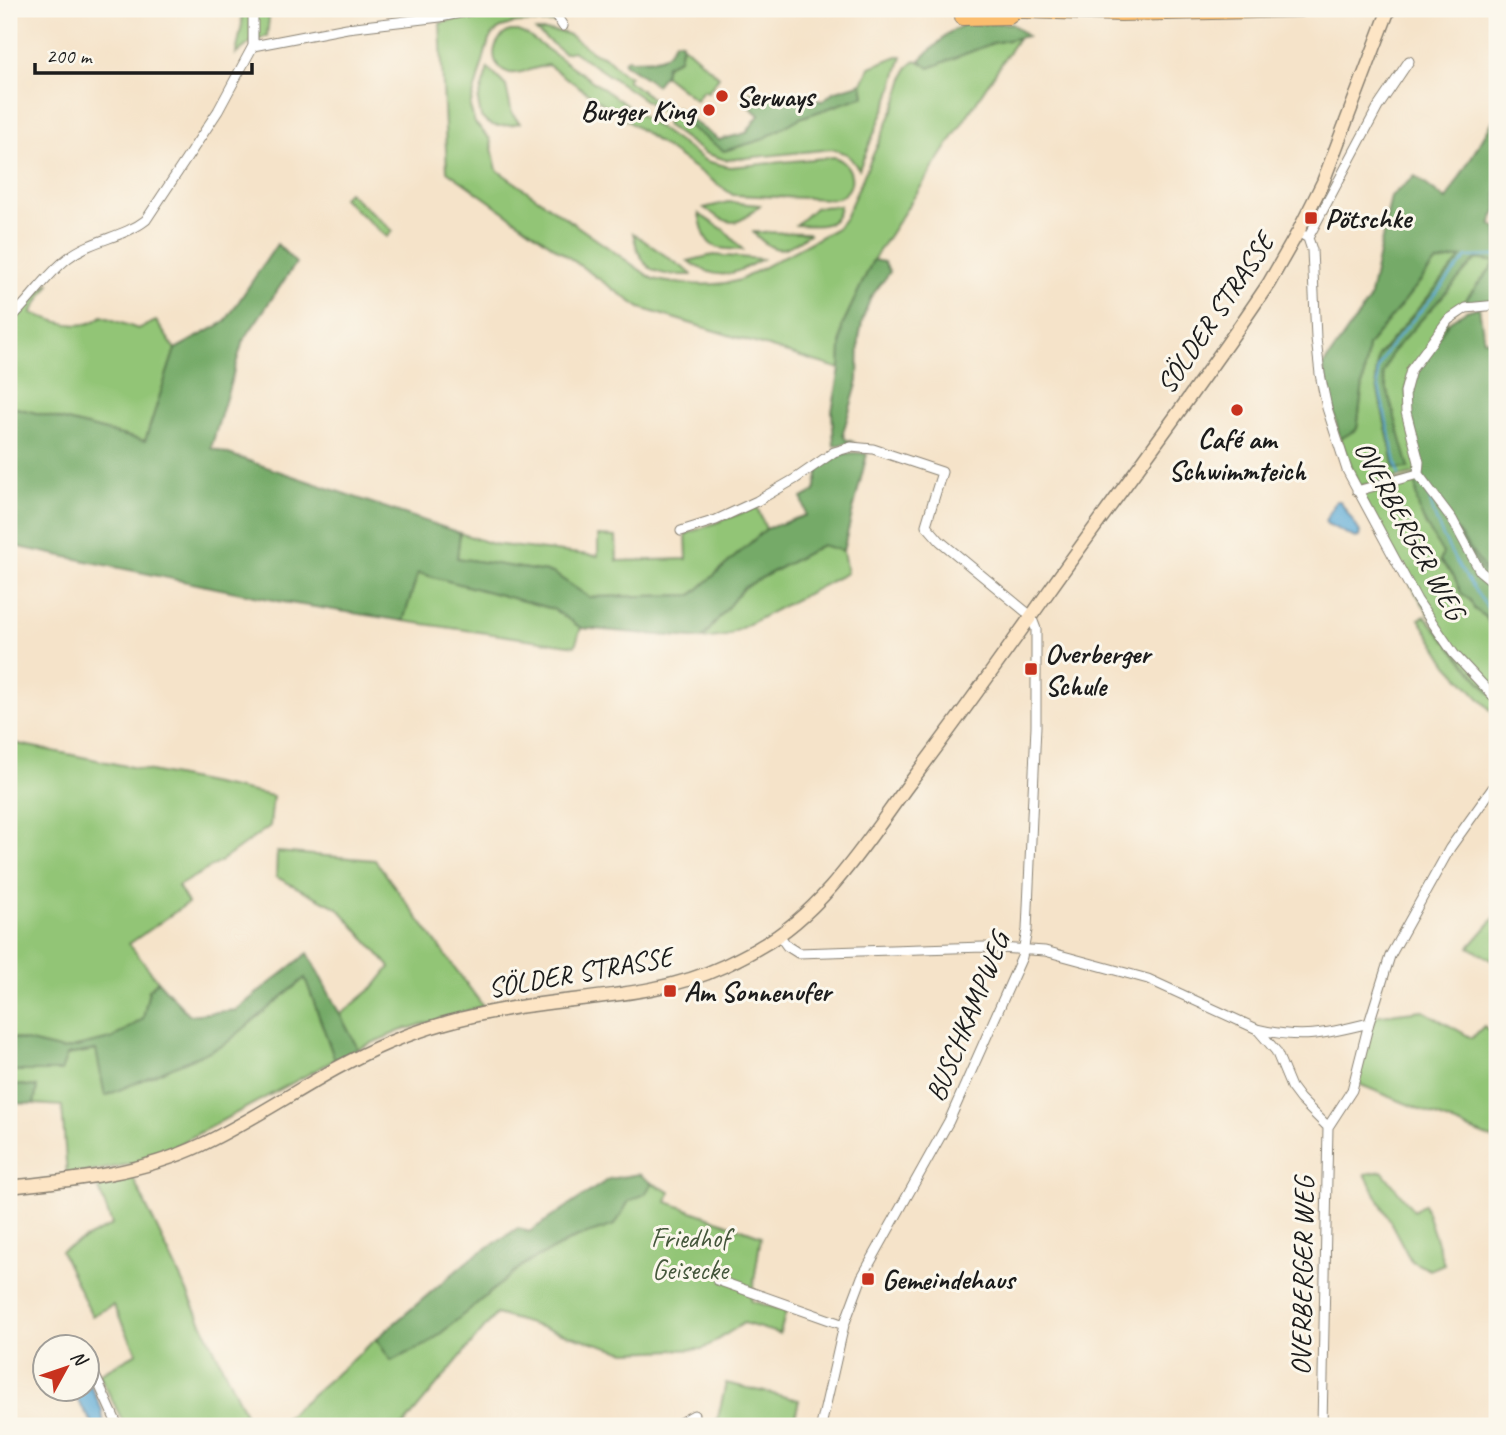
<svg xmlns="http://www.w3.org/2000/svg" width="1506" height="1435" viewBox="0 0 1506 1435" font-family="Caveat,sans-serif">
<rect width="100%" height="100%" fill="#fbf7ec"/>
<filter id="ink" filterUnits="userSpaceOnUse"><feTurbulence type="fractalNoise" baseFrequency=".0143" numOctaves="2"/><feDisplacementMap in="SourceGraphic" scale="14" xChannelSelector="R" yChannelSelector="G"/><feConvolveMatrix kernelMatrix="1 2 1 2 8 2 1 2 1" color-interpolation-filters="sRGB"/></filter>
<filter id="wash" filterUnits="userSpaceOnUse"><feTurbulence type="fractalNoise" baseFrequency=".00686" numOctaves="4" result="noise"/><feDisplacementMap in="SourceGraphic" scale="28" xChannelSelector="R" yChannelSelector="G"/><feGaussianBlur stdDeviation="1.57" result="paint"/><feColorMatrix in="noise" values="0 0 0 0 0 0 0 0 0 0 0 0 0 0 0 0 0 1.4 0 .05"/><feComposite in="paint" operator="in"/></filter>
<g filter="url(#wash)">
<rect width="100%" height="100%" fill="#f5e3c9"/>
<!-- green -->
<path fill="#92c576" stroke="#577049" stroke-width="2" d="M241,9H270L267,36L250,43L236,54L242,24Z
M497,9H548L554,23C532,23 502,17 489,40L470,107L475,123L490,139L497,170L653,279C676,285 717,287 740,280L837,228L845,218L897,101L907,68L916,60L929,67L993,43L1018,38L873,260L842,326L840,369L640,308L447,171L440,23Z
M510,31H518L527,35L706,161L730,167L834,157C857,164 858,196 832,199L733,195L548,65C538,67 517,75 510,73C487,67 491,39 510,31Z
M536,31C571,30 567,34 593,52C598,55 604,56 608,59C616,66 619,73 630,76L627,80L672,113L676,108L690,119L687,125L724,151L761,140L800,118L864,96L862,83L870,67L897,56H902L890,96L859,169L847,154L832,149L726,160L705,153L666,125L668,116L573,51L564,53Z
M682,44L719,77L708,92L703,90L696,100L664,75L666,65L679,59Z
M488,68L506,86L512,114L520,123C504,126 492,130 481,117L478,101Z
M348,192L393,231L387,237L342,198Z
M728,202L760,205C736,228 731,226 704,208Z
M840,206C837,229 816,226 796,225L816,207Z
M699,214L724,230L743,250C709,249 706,247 699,214Z
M753,232L808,233L809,234C783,252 776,256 753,232Z
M633,233L692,274V275C655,276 641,272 633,233Z
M713,255L762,259C731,276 719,282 688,261Z
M1463,257L1378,356L1376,381L1395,468H1409L1383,375L1392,352L1476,259L1497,261L1462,304L1447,318L1417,473L1359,486L1340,439L1357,429L1368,346L1435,263Z
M48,283L50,284L31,313C54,320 82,334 102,316L138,329L156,321L175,349L145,441L9,406V326Z
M1417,476L1423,520L1443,553L1440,561L1454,576L1461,593L1471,601L1474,609L1486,617L1497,638V698C1437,641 1399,564 1359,492Z
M757,507L766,529L692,595L588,597L553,573L457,558L460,533L492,544L598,556V536L616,537L617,561L687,559L686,534Z
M822,545L843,551L847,573L726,636L702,639L743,588Z
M418,573L554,609L581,628L575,646L403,621Z
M1425,616L1497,702V717L1448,665L1419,619Z
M9,742L273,796L270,826L220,862L178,886L188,903L129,944L158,981L149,990L143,1019L111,1039L63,1050L9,1037Z
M277,852L375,860L483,1006L400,1031L358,1049L340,1015L375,986L390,967L338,908L276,877Z
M1497,915V963L1469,947Z
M305,977L335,1060L147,1161L67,1176L62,1106L34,1104L37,1087L9,1084V1071H61L67,1055L97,1050L105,1095L224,1045Z
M1422,1010L1472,1038L1484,1026L1497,1039V1141L1356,1083L1373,1016Z
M1382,1171L1414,1211L1424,1204L1444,1264L1430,1270L1411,1261L1365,1174Z
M132,1176L251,1426H125L99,1374L137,1353L113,1305L92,1316L61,1251L112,1225L98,1186Z
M652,1183L670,1192L667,1202L761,1236L751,1301L786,1311L780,1334L744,1323L703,1349L626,1352L496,1314L403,1426H276L376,1339L391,1361L428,1344L523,1265L575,1238L615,1225L629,1201L644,1194Z
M726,1383L799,1400L793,1426H716Z"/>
<!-- forest -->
<path fill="#75aa67" stroke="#486342" stroke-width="2" d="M1011,23L1027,36L993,43L929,68L920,60L950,32L965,24Z
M675,41L682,42L679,59L666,65L664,75L656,85L624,63L625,60L629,58L630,60C651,59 666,64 675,41Z
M862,83L864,96L800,118L761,140L724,151L686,124L690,119L719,140L746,133L759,115L742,101L749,92L823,101L833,92Z
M1497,114V210L1490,224L1497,228V303L1462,304L1496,262L1476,259L1392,352L1383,375L1409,468L1395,469L1376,381L1378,356L1462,257L1435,263L1368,346L1357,429L1340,439L1323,366L1369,300L1391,196L1415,176L1446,200Z
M277,244L296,263L243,341L211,448L460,533L457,558L553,573L589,597L692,595L766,529L806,515L802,498L815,491L819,469C837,455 844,450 867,454L843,551L822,545L743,588L702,639L581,628L553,609L418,573L403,621L283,602L9,545V406L145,441L175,349L225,322Z
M873,260L884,262L890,272L871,297L863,318L859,338L858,381L843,433L845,439L853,442L834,446L832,411L840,369L842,326Z
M1479,307L1484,340L1497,339V584L1481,570L1420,474L1406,392L1412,370L1450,321L1466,311Z
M1417,476L1497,586V638L1486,617L1474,609L1471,601L1461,593L1454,576L1440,561L1443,553C1426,525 1412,509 1417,476Z
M308,953L358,1049L335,1060L305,978L224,1045L105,1096L96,1050L67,1055L61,1071H9V1037L63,1050L111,1039L143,1019L149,990L158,981L189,1015L236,1010Z
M9,1084L37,1087L34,1104L9,1103Z
M639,1174L652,1183L645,1194L629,1201L615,1225L575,1238L523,1265L428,1344L391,1361L376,1339L470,1259L518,1228L529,1232L609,1179Z"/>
<!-- water -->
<path fill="#5daad6" stroke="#3c6379" stroke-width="2" d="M1336,501H1340L1360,532L1359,537L1355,538L1327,524L1325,521Z
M88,1380L102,1410L104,1426H94L71,1390H88Z"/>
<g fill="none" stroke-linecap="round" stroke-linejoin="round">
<!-- stream -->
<path stroke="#5daad6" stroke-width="2" d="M1399,475L1378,383V369L1388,349L1467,257L1497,256
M1429,495C1437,538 1470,586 1497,620"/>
</g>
</g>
<g filter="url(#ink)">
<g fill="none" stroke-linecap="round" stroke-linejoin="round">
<!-- minor casing -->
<g stroke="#888072" stroke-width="11">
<path id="minor" d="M552,9L563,26
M253,46L347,28L440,17L481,9
M1298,232L1308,238L1312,250L1316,338L1320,374L1327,408L1347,470L1417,600L1454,654L1497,700
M1308,238L1378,107L1409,61
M9,320C30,301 46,275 68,258C92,239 123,238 146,220L218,111L253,46V9
M1418,474L1452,519L1480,571L1497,585
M1357,491L1418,474L1419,462L1406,412L1405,392L1411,370L1448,320L1466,308L1497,305
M681,531L716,520L757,501L795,479L834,452L851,447L873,449L942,472L926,525L940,541L1031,616L1036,629V726L1027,930L1022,957L949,1121L862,1277L844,1325L821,1426
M779,935L787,946L798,953L984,947L1045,951L1148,979L1257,1029L1276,1051L1291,1087L1300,1099L1328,1127
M1257,1029C1302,1040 1325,1034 1369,1023
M717,1280L844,1325
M81,1347L82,1348
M88,1360L118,1426
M674,1426L694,1415
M1322,1426L1328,1127L1352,1090L1369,1023L1390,956L1450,848L1497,782"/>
</g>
<!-- secondary casing -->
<g stroke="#888072" stroke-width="15">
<path id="secondary" d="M9,1187C74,1180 140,1174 201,1145C265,1115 322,1071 388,1043C426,1027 466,1016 507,1009C578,996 657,998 724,966C736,960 749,954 760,947C824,911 866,842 909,784C957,721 1003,656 1049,591C1122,488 1199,388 1269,283L1298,232L1323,182L1389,9"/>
</g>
<!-- motorway casing -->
<g stroke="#888072" stroke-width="18">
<path id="motorway" d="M996,9L1121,13L1301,9
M963,17L1009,16"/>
</g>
<!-- minor -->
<use href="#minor" stroke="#fff" stroke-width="9"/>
<!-- secondary -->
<use href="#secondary" stroke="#fde5c5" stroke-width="12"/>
<!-- motorway -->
<use href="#motorway" stroke="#fbbd6e" stroke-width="16"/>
</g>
</g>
<!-- markers -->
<g fill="#c8321e" stroke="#fbf7ec" stroke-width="2.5">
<circle cx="722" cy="96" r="7"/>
<circle cx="709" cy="110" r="7"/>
<rect x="1304" y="211" width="14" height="14" rx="3.5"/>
<circle cx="1237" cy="410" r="7"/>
<rect x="1024" y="662" width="14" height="14" rx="3.5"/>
<rect x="663" y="984" width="14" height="14" rx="3.5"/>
<rect x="861" y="1272" width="14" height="14" rx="3.5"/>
</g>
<g text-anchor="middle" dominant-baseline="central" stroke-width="6" stroke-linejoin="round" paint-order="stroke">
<!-- poi labels -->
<g font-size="28" font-weight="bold" fill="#1c1c1c" stroke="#fbf7ec" text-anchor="start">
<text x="736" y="96">Serways</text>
<text x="695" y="110" text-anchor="end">Burger King</text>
<text x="1325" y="218">Pötschke</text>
<text x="1237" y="438" text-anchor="middle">Café am<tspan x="1237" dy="32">Schwimmteich</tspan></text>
<text x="1045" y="653">Overberger<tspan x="1045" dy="32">Schule</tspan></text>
<text x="684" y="991">Am Sonnenufer</text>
<text x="882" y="1279">Gemeindehaus</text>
</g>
<!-- street labels -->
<g font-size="28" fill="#1c1c1c" stroke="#fbf7ec">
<text transform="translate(1215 313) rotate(-56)">SÖLDER STRASSE</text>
<text transform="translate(1410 530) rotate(61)">OVERBERGER WEG</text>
<text transform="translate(580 972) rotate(-10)">SÖLDER STRASSE</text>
<text transform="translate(967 1017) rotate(-68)">BUSCHKAMPWEG</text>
<text transform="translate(1302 1276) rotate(-89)">OVERBERGER WEG</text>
</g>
<!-- park labels -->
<g font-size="28" fill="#45573c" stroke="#fbf7ec">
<text x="690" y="1237">Friedhof<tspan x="690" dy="32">Geisecke</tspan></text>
</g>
</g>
<!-- margin -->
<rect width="1506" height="1435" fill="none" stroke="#fbf7ec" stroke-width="35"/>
<!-- north arrow -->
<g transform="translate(66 1368) rotate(50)"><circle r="33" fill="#fbf7ec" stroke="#a29f99" stroke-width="2"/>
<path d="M0-5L12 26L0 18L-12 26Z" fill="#c8321e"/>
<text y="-10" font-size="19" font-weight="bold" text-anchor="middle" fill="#1c1c1c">N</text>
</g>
<!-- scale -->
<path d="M35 63v10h217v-10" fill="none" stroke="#1c1c1c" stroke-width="3.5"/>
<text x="46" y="63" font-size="21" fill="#1c1c1c" stroke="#fbf7ec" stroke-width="5" paint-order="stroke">200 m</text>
</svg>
